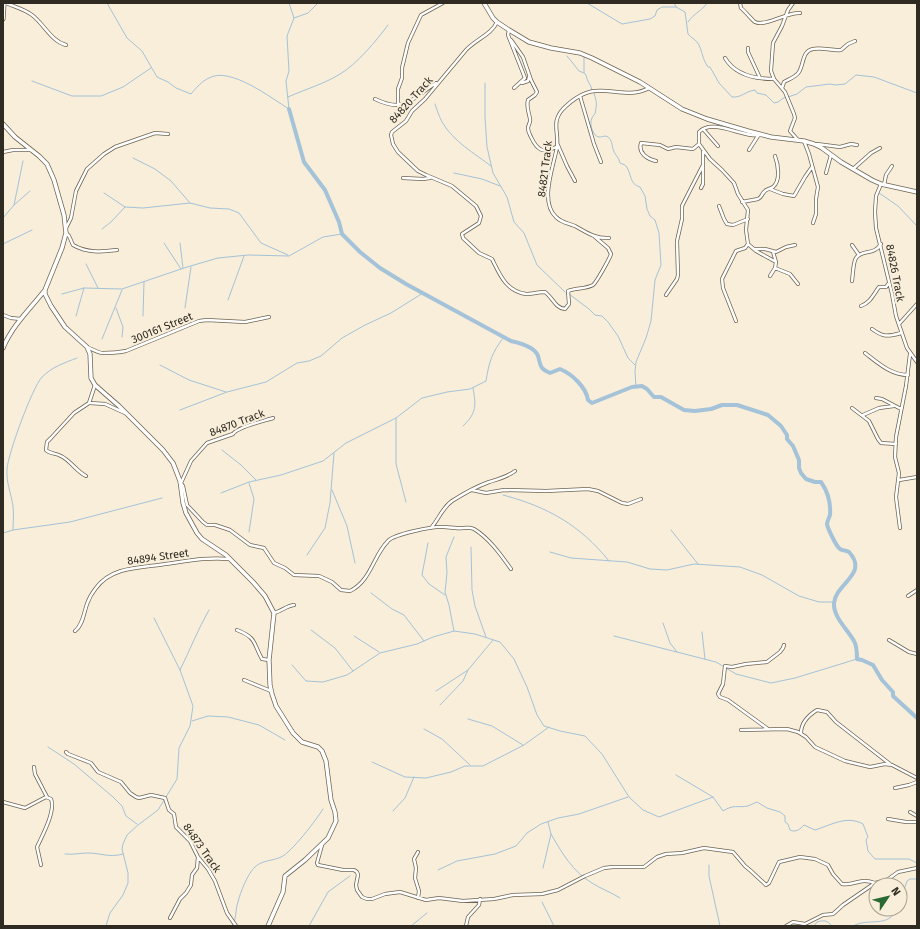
<svg xmlns="http://www.w3.org/2000/svg" width="920" height="929" viewBox="0 0 920 929" font-family="'Fira Sans',sans-serif">
<rect width="100%" height="100%" fill="#f9eeda"/>
<g fill="none" stroke-linecap="round" stroke-linejoin="round">
<!-- stream -->
<path stroke="#a4c2d8" stroke-width="1" d="M107,3L127,38L142,51L157,77L168,82L176,88L191,94C196,88 202,81 209,78C230,66 271,98 289,109
M289,3L294,18L287,36L289,71L286,81L289,109
M587,3L622,24L650,19L655,16L657,10L662,7H676
M674,3L676,7L685,12L688,34C691,38 697,40 699,45C703,54 702,58 708,67H710L719,83L732,97C741,98 746,91 755,90L757,93L766,95L774,103L778,102L785,97
M294,18L308,13L318,3
M688,22C694,13 702,11 707,3
M567,56L579,71L584,73
M584,57V73L586,75C587,82 591,84 592,90
M32,81L72,96H101L123,87L151,68
M485,83V117L487,147L493,173L507,197L514,222L524,233L537,265L565,292
M594,93C597,104 597,102 595,114L593,116C592,118 591,120 591,122C590,126 594,137 599,137C603,137 605,135 608,137C612,140 612,145 613,149C614,154 619,157 620,163C622,164 624,164 626,166C632,174 629,184 640,187L645,196L647,209L650,216L655,220L659,233L661,265L655,280L651,321L646,338L636,362L635,372L636,386
M288,97C306,89 324,84 340,74C356,65 377,40 388,25
M788,97L797,94L806,87L830,84L835,85L845,84L856,75L874,77L917,93
M435,104C437,110 439,116 442,122C454,142 474,153 491,166
M133,158L155,169L171,181L190,203
M454,173L482,179L500,186
M104,193L125,207L143,208L190,203L210,208L229,209L239,213L261,243L288,255
M879,193L898,206L917,226
M14,205L30,191
M3,218L14,205L23,161
M102,229L111,222L125,207
M164,243L181,269
M180,243L183,268
M3,244L32,230
M86,264L98,288
M62,294L84,288L122,289L187,267L218,258L248,255L289,256L323,237L342,234
M569,294L589,309L595,315L602,316L608,322L618,336L628,358L635,365
M228,300L244,256
M116,308L123,327L122,337
M185,308L191,267
M76,316L84,288
M143,316L144,282
M102,339L122,290
M160,365L189,380L226,392
M180,410L227,392L266,382L297,363L309,361L321,356L342,338L365,325L391,313L423,293
M396,418V464L406,502
M463,426C477,413 476,405 473,388
M222,450L241,465L256,480
M249,483L254,499L249,532
M332,490L347,526L355,563
M221,493L249,482L281,475L323,461L346,443L396,418L422,398L447,392L470,389L486,381C489,362 492,352 504,337
M503,495C548,507 580,525 609,561
M13,530C13,522 14,514 13,506C11,493 6,482 7,469C8,454 32,388 42,377C52,367 64,363 77,358
M671,530L698,564
M3,533L13,530L70,522L162,498
M428,543L422,575L429,584L445,595
M471,547L472,590L475,606L486,637
M550,552L571,558L627,562L650,569L667,570L694,564L740,567L762,575L799,596L819,602H834
M307,555L325,528L330,503L334,453
M371,593L392,609L404,615L424,641
M663,623L670,643L677,652
M311,630L335,648L353,671
M454,631L449,605L445,592L447,573L446,557L454,537
M702,632L705,659
M354,636L379,652
M614,636L716,662L736,674L771,683L795,678L857,659
M292,665L306,681L323,682L347,675L380,653L417,644L433,637L454,631L475,634L500,642L514,659L527,687L537,715L544,726L560,731L585,736L602,754L629,797L643,810L659,817L713,797L723,811C734,804 737,808 748,806C751,805 754,803 757,802L767,808L780,812L785,816V822L788,824L790,830C796,833 800,829 804,825L815,830C831,825 847,815 863,824L868,837L866,840L868,851L875,859H909L917,863
M180,670C190,650 198,629 209,610
M436,691L468,670L493,640
M440,705L463,681L468,670
M468,719L492,726L523,745
M192,721L208,716L228,717L259,725L285,740
M424,729L442,739L470,765
M48,747L74,764L113,797L122,806L126,816L137,824
M372,762L405,777L426,778L451,772L465,766H483L524,745L549,727
M676,775L713,797
M393,811L405,798L414,777
M551,834C562,853 573,872 592,883C601,889 611,892 620,898
M65,854C73,855 80,853 88,853C101,853 109,858 123,854
M709,865V876L720,926
M543,868L551,834L548,822
M438,870L457,861L495,854L516,846L527,833L541,824L558,818L579,814L628,797
M900,901L907,881L910,879H917
M542,902L554,926
M106,926L110,913L123,895L128,883V873L122,849L123,844L127,835L138,825L158,810L177,779L179,748L190,726L193,706L180,670L154,618
M232,926C237,919 235,910 238,902C240,893 248,873 255,867C262,860 273,861 281,857C291,853 317,819 323,809
M309,926L328,892L350,876
M411,926L427,913
M790,926L795,925L797,926
M814,926L817,922C824,920 827,920 832,926
M853,926C869,917 888,929 897,909"/>
<!-- river -->
<path stroke="#a4c2d8" stroke-width="4" d="M289,109L304,162L325,190L339,222L342,234L360,252L380,268L406,284L511,341C520,343 535,347 538,356C541,366 539,368 550,373L560,369C572,374 586,387 588,400L592,403L632,387L642,386L647,389L654,397H661L684,410L695,411L711,409L722,405H737L768,415L781,426L787,435V439L793,446L799,460V468L801,473L806,479L815,482H821C828,492 831,503 830,515C829,518 827,522 827,524C828,529 836,546 840,549C843,551 846,550 849,552C869,574 836,583 834,603C833,617 848,630 854,641C857,646 857,654 857,659L862,660L873,665L882,680L893,692V696L917,718"/>
<!-- street casing -->
<g stroke="#6d6453" stroke-width="4">
<path id="street" d="M6,3C15,7 24,9 32,15C44,24 51,41 66,45
M740,3L741,8C745,11 753,21 755,22C765,27 787,12 800,13
M793,3L788,10L782,26L773,43L771,71L774,79L785,92L794,114L795,118L790,131L798,140
M497,22C492,34 475,40 466,50L425,99L412,111L406,121L392,132L391,135L393,144L398,152L418,171L426,175L452,186L476,206L481,216L479,223L462,234L463,238L479,253L492,259C500,275 506,291 526,294C532,294 539,292 545,292C553,298 555,308 565,309L569,304L568,291C576,288 586,289 593,285C596,283 610,258 611,254L608,248L595,237
M509,30L508,35L525,78L514,88
M511,40L523,57L531,80L537,92L535,95L528,100C526,107 529,112 530,119C531,122 528,125 528,128C528,132 530,135 531,137C537,150 543,154 556,147
M748,48V52L760,78
M725,58C735,75 756,79 774,79
M522,83L528,81L529,77
M782,88L784,82C789,79 796,77 799,72C804,64 802,51 813,49C822,47 832,51 841,50L848,44L855,41
M580,96L594,144L601,162
M375,99C406,114 412,98 436,83
M400,105L398,103V89L402,78V68L408,43L421,15L443,3
M703,129L718,146
M761,135C744,139 713,117 699,132V144L710,159L722,170L734,183L738,194L748,210L746,230L748,244L756,251L776,262
M804,141L809,154L818,187L816,199V214L813,223
M557,143L567,166L575,181
M817,144L840,147L851,144L857,145
M749,150L758,136
M3,152L13,150H31
M656,161C647,159 638,153 641,143L660,145L668,149L676,147L693,149L699,144
M853,169L871,153L880,148
M826,173L831,155
M403,178L423,179L430,178
M881,184L876,196L875,212L876,228L892,294L896,316L907,348L917,362
M884,185L886,175L892,166
M701,188L703,184V165
M770,189L783,194L794,196L805,177L812,167
M742,202L758,199C762,197 761,195 764,192C766,189 770,189 773,187C781,181 778,164 775,156
M719,206L724,219L727,224L733,225L748,219
M66,228L71,218L76,191L87,169L104,154L115,147L155,133L168,134
M66,233L69,236L73,245C87,253 101,252 117,250
M609,238C595,239 586,232 575,226C568,223 562,223 556,217C539,202 554,165 557,147C559,132 551,122 563,109C571,101 583,92 595,91C613,89 631,98 649,88
M852,245L859,255
M754,249H765L776,252L786,247L795,245
M773,252L776,262L775,268L790,274L798,284
M770,276L775,268
M852,281C853,275 853,262 856,258C862,249 874,256 881,244
M666,295L677,279L678,275L677,241L682,219V206L703,165V152
M861,306C871,302 873,295 879,287H886L889,283
M3,315L11,318L21,319
M736,321L723,288L722,279L736,251L745,248L748,244
M899,324L917,304
M872,329C883,337 887,337 901,333
M87,347C92,349 98,353 103,353C109,353 121,352 126,351L199,321L207,320L245,322L269,317
M865,353C878,363 891,375 908,375
M876,398L882,399L901,409
M90,403L105,404L125,413
M852,408L869,421L878,439L881,443L896,444
M863,415L879,408L894,406
M86,476C76,471 71,461 61,456C56,453 50,454 46,450L47,442L51,438L74,413L89,403L95,385
M899,480L917,477
M180,482L183,486L187,505L203,522L207,525H215L230,530L250,545L264,548L274,563L285,568L294,575L319,576L332,582L341,590L350,591C371,581 373,556 388,541C394,534 434,526 444,527C448,527 452,528 456,528C462,529 468,526 474,529C489,538 501,555 511,569
M181,483L191,461L207,443L233,434C237,427 264,421 273,418
M472,490L486,493L504,490L546,491L588,489L598,491L622,503L628,504L641,499
M431,528C439,519 442,508 452,501C463,494 478,486 489,482C499,479 507,477 515,471
M900,528L896,497L899,473L895,457L896,437L906,386L910,354
M908,596L917,590
M274,613C282,611 286,606 294,605
M237,630C257,638 253,643 262,659L269,660
M75,631C83,625 84,612 87,604C89,598 92,593 96,588C112,566 141,568 165,564C187,561 207,557 229,559
M889,640L909,652L917,654
M244,680L271,691
M768,729L728,700L720,697L718,694L723,684L725,666L732,667L746,664L767,662L780,652L783,648L784,645
M741,730L787,729L798,732L806,737L815,747L845,761L870,767L885,764L892,765L917,778
M801,733C801,723 809,715 817,710L827,712L836,722L890,764
M66,752L68,754L91,763L98,772L121,782L130,793L136,797L139,798L151,795L165,798L169,810L174,814L176,827L190,841L198,857L208,869L215,881L227,913L236,926
M34,767L35,774L47,797
M895,788L909,785L917,782
M3,802L25,808L46,797L51,799C56,811 42,836 37,847L41,865
M910,812L917,816
M888,819L906,822H917
M322,845L317,863L318,865L343,870H354L357,872L358,875L356,885L357,890L362,897L367,899H372L385,894L400,892L426,900L439,898L463,901L494,899L513,895L542,894L558,890L585,876L604,868L613,867H644L657,857L666,854L682,853L704,848L733,852L745,866L751,871L766,885L769,883L779,862L800,857L815,859L828,865L833,874L842,884C856,886 859,877 875,883
M418,852L414,859L416,868L415,878L419,891L418,898
M170,918L180,899L186,893L191,885L192,875L197,868L198,857
M466,926L468,917L479,905L480,899
M786,926L793,922L805,924L823,915L833,914L843,905L875,883L887,880L898,872L917,868"/>
</g>
<!-- secondary casing -->
<g stroke="#6d6453" stroke-width="5">
<path id="secondary" d="M484,3L493,18L497,22L509,30L529,42L551,48L580,53L592,58L640,82L682,109L707,119L748,131L771,137L804,141L814,144L822,148L841,162L872,180L881,184L917,192
M3,19L4,3
M3,124L15,137L39,156L47,164L54,180L64,215L66,233L62,248L45,290V294L51,306L65,327L87,347L90,354L91,378L95,385L119,406L163,450L173,463L180,481L183,503L186,513L197,533L202,539L226,555L253,582L265,596L274,613L269,660L270,685L272,694L276,706L293,733L302,742L318,747L322,751L326,761L331,800L335,812L336,821L328,838L305,860L285,876L283,892L268,926
M3,348C12,326 30,309 45,290"/>
</g>
<!-- street -->
<use href="#street" stroke="#fff" stroke-width="2.5"/>
<!-- secondary -->
<use href="#secondary" stroke="#fff" stroke-width="3.5"/>
</g>
<g text-anchor="middle" dominant-baseline="central" stroke-width="4" stroke-linejoin="round" paint-order="stroke">
<!-- street labels -->
<g font-size="11" fill="#2f2b23" stroke="#f9eeda">
<text transform="translate(411 100) rotate(-48)">84820 Track</text>
<text transform="translate(545 169) rotate(-83)">84821 Track</text>
<text transform="translate(895 273) rotate(79)">84826 Track</text>
<text transform="translate(162 328) rotate(-22)">300161 Street</text>
<text transform="translate(237 423) rotate(-21)">84870 Track</text>
<text transform="translate(158 557) rotate(-8)">84894 Street</text>
<text transform="translate(202 848) rotate(55)">84873 Track</text>
</g>
</g>
<!-- border -->
<rect width="920" height="929" fill="none" stroke="#2f2b23" stroke-width="8"/>
<!-- north arrow -->
<g transform="translate(888 897) rotate(55)"><circle r="19" fill="#f9eeda" stroke="#a8a091"/>
<path d="M0-3L7 15L0 10L-7 15Z" fill="#296932"/>
<text y="-6" font-size="11" font-weight="bold" text-anchor="middle" fill="#2f2b23">N</text>
</g>
</svg>
